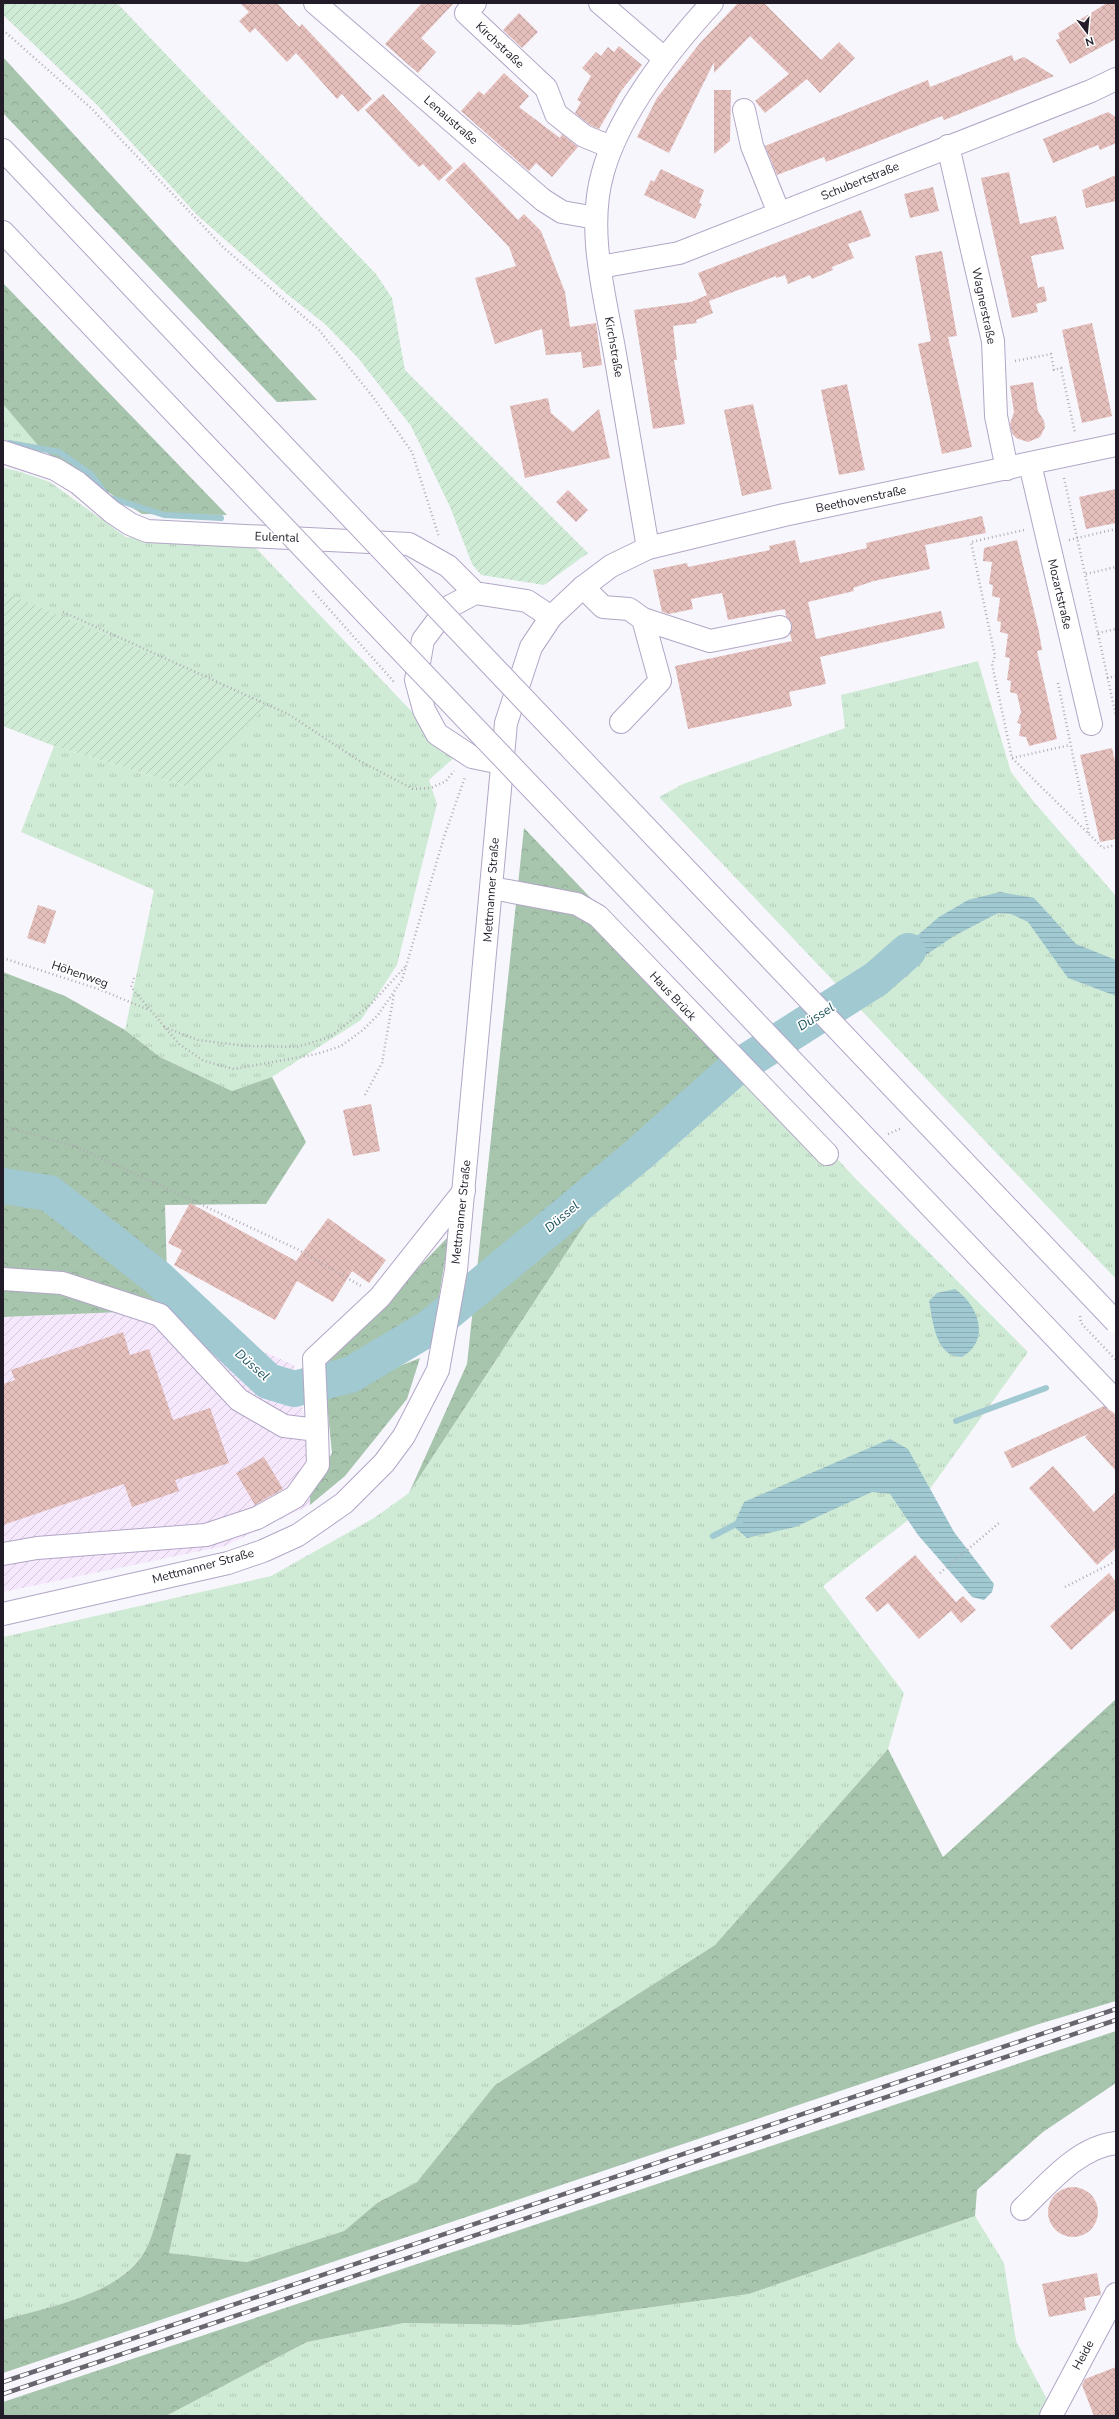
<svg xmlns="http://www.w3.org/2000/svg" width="1119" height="2419" viewBox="0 0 1119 2419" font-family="'Nunito Sans',sans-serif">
<defs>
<pattern id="industrial-furrows" width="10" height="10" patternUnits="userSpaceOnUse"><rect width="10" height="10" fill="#f5e8fc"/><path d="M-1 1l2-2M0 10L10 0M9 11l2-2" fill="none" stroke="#d2c6d8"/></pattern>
<pattern id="grass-tufts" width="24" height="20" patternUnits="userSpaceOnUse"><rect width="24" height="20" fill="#d0ebd5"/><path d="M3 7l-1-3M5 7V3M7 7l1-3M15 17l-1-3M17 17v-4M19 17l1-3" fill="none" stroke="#b2c9b7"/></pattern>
<pattern id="forest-crowns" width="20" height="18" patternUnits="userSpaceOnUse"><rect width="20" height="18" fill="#a7c4ad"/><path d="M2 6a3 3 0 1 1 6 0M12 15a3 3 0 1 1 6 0" fill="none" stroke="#8fa895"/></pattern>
<pattern id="garden-furrows" width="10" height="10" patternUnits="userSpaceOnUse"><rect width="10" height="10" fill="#d0ebd5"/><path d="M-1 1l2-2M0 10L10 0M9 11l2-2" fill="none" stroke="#b2c9b7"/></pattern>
<pattern id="water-rules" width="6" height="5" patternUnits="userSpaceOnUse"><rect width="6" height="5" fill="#a1c9d2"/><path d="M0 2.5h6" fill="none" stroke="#8aacb4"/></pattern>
<pattern id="building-cross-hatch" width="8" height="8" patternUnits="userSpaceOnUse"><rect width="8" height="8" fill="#e5bfbb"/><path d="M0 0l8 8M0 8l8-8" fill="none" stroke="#c4a4a1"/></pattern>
</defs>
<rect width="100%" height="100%" fill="#f8f6fd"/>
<!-- industrial -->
<path fill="url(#industrial-furrows)" d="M168,1310L294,1365L309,1441L310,1505L225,1546L3,1592V1317Z"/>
<!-- grass -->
<path fill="url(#grass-tufts)" d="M3,404L41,449L3,446Z
M3,468L18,471L50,482L126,537L253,545L455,757L429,780L437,804L397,965L361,1020L272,1077L232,1091L160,1057L125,1030L154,890L21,832L54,746L188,787L113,640L3,592Z
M978,661L1011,772L1034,802L1116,896V1279L659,797L683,784L845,728L841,695Z
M752,1067L855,1178L1028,1352L907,1521L823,1586L904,1693L888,1749L715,1945L495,2085L417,2182L377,2203L344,2231L247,2262L169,2253L191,2155L176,2153C167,2182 160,2214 149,2243C128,2294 50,2306 3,2320V1637L271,1576L374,1518L409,1493L593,1212Z
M975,2216L1004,2263L1016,2341L1048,2401L1040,2416H166L307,2342L404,2323L520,2325L749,2294Z"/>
<!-- forest -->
<path fill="url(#forest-crowns)" d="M3,57L317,400L277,402L3,113Z
M3,283L227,515L142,514L41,449L3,404Z
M524,828L752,1067L593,1212L409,1493L467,1364Z
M3,972L65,996L125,1030L160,1057L232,1091L272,1077L306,1142L266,1204L165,1205L168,1310L3,1317Z
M449,1236L437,1309L335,1369L319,1370Z
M420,1358L407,1399L345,1476L310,1505V1490L332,1453L326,1395Z
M1116,1699V2001L1039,2024L3,2373V2320C50,2306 128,2294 149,2243C160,2214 167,2182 176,2153L191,2155L169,2253L247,2262L344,2231L377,2203L417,2182L495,2085L715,1945L888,1749L943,1857Z
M1116,2031V2083L1043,2132L977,2190L975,2216L749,2294L520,2325L404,2323L307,2342L166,2416H3V2402Z"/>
<!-- garden -->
<path fill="url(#garden-furrows)" d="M3,3H117L376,274L392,298L405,370L588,553L544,585L481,575L472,564L450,507L411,426L358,358L325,324L288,295L197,215L98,106L3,15Z
M3,592L269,704L188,787L54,746L3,726Z"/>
<!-- water -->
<path fill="url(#water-rules)" d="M1000,892L1034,898L1076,944L1116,960V996L1068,978L1028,922L1011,914L998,913L954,936L917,961L886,994L865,980L939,917L968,900Z
M955,1289C979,1306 991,1340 962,1357C935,1357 933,1321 929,1301L937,1293Z
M890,1439L908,1449L954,1532L994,1584L992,1592L984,1600L972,1597L918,1535L890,1494L872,1492L795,1527L747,1538L733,1526L744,1502Z"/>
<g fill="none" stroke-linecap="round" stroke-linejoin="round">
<!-- stream -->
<path stroke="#a1c9d2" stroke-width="6" d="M9,443L59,452L92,475L108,497L164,515L221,518
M956,1421L1046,1388
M713,1536L740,1522"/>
<!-- river -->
<path stroke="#a1c9d2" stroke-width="36" d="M3,1186L49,1193L158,1278L268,1381L294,1389L350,1375L429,1328L638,1155L733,1070L876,979L908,951"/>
</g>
<!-- building -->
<path fill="url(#building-cross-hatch)" d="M240,3H277L299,27L302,24L372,99L358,112L342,94L337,99L296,53L287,62L255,28L250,33L239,21L249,12Z
M422,3H454L421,38L436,52L418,73L385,44Z
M738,3H764L821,60L839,42L855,58L820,93L807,79L765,113L755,101L789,74L750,36L714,73V62L669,153L637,137L657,98L700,43Z
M1107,3H1116V39L1070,64L1056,40L1060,38L1058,33Z
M519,13L538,32L522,48L503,30Z
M619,46L642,65L621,91L599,129L590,125L575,113L581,102L577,100L591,76L582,68L596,52L601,56L608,47L614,52Z
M1012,55L1014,61L1024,57L1054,76L944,120L942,116L826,162L824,157L777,175L765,146L928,80L930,87Z
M504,73L529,96L519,107L560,138L562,134L578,147L552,177L536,163L529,171L461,111L479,91L484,95Z
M714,90H731L730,141L714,154Z
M383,94L453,168L439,181L423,164L419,167L407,155L365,110Z
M1108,112L1116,117V143L1100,150L1098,145L1053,163L1043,139Z
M464,162L518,220L524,214L541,231L565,292L570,327L596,323L602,365L583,368L581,352L546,355L542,329L495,344L475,278L516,266L509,247L445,180Z
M661,169L704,190L699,203L702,204L695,219L644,195L651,180L654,182Z
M1009,172L1020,224L1056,216L1064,249L1031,256L1038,288L1044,286L1047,301L1036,304L1038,312L1012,318L981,178Z
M1116,175V201L1086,208L1082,190Z
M933,187L939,211L910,218L904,194Z
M861,210L871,236L848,244L854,258L832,267L833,270L812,279L810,275L788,284L785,275L776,278V276L709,301L713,313L696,320L697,323L673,326L677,360H674L685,424L653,429L634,310L691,302L707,295L698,273Z
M942,251L957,336L948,337L972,447L942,454L918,344L931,341L915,256Z
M1092,323L1112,416L1082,423L1062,330Z
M1033,382L1038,411L1044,421L1045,427L1040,437L1028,442L1016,438L1012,433L1010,424L1014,412L1010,386Z
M847,384L865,470L839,475L821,390Z
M548,398L551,413L573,432L599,409L610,458L525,478L510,406Z
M753,404L772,489L742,496L724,410Z
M1116,489V523L1086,529L1079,497Z
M568,490L588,510L576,522L556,502Z
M982,516L986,533L925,545L930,569L874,581L853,588L854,591L808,602L816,639L941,611L945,628L820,657L826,684L789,692L792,706L688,729L675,666L792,641L790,634L792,624L786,617L785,609L728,620L722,593L691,599L693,609L669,614L662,612L653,570L687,563L688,567L770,550L769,546L795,540L800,563L867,548L866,543Z
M1017,540L1039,632L1042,650L1037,651L1057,739L1029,746L1026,737L1019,736L1021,724L1017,723L1021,712L1017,694L1010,692L1011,681L1007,680L1010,658L1005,657L1008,634L1000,632L1001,622L997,621L1000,598L992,596L993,585L989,584L992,562L983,561L984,548Z
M1112,748L1116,765V839L1100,842L1080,755Z
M38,905L56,911L45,944L27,938Z
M371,1104L380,1151L353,1156L343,1110Z
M190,1203L296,1261L328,1218L386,1260L369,1283L352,1271L333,1302L297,1281L275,1320L174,1265L182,1250L168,1243Z
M123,1332L130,1355L149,1349L173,1420L210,1408L229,1463L175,1480L179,1491L132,1507L124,1484L3,1525V1384L15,1380L11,1370Z
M1104,1406L1114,1413L1116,1417V1471L1085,1437L1088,1434L1012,1468L1004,1452Z
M264,1457L283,1489L255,1505L236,1473Z
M1053,1466L1094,1512L1116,1492V1548L1097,1565L1029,1488Z
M915,1555L956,1602L963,1596L976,1610L961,1623L951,1611L919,1639L888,1603L877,1612L865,1598Z
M1109,1573L1116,1582V1609L1071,1650L1050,1626Z
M1048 2212a25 25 0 1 1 50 0a25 25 0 1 1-50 0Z
M1097,2273L1101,2295L1084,2298L1086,2310L1049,2317L1042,2284Z
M1116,2367V2416H1094L1082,2385L1085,2379Z"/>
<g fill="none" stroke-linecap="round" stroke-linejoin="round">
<!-- minor casing -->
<g stroke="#b2a6c6" stroke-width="24">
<path id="minor" d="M315,3L543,200L562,212L596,218
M475,3L466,13L546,88L556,114L584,136L611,147
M600,3L665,59
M744,110L752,146L779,213
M948,146L993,341L996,416L1007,469
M600,267L679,253L1091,91L1116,79
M3,452L55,469L78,483L112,512L130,524L147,531L409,544L448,566L475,593L527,601L551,617
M1030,464L1091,724
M648,548C637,483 626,419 615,354C605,296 586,230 603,172C620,111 670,49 712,3
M583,587L603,607L629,609L643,619L710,641L780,627
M475,593L447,608L423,640L416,680L424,710L437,734L472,757L501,763
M621,722L660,681L643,619
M492,888L577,904L598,916L827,1154
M3,1279L62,1283L160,1315L239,1400L284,1426L317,1430L318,1465L295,1497L257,1518L206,1535L37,1548L3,1554
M317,1430L314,1359L380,1297L464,1191
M1022,2209C1048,2184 1078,2147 1116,2143
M1051,2416L1116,2294"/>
</g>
<!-- major casing -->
<g stroke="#b2a6c6" stroke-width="24">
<path id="major" d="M3,1614L228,1563L263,1551L298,1535L344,1503L384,1463L404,1436L438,1370L456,1270L506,723L531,647L551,617L583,587L611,566L648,548L784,515L1116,445"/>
</g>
<!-- highway casing -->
<g stroke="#b2a6c6" stroke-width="24">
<path id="highway" d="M3,150L235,395
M3,232L191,430"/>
</g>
<!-- path -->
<path stroke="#b0adb5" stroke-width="2.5" stroke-dasharray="1 3" stroke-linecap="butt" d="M3,30L91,108L224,248L319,330L373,397L412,452L439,537
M1015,361L1051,354L1054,370L1061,368L1075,433
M1064,478L1116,716
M1024,530L971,542L995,656L992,664L1012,758L1103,848L1116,845
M1069,540L1116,529
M1086,574L1116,567
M313,591L395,683
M63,612L288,714L358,760L413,789L431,788L446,781L454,771
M1098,633L1116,629
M1107,678L1116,676
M1058,683L1089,834
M1012,758L1070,745
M3,958L101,990L149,1010
M134,978L131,987L179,1044L204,1061L234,1069L317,1054L341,1046L363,1030L378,1015L402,980L444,837L465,777
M164,1027L198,1040L247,1046L297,1047L330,1037L370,1005L405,967
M365,1095L382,1063L394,994
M3,1126L77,1147L297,1249L361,1286
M888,1134L902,1128
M1080,1316L1081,1323L1116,1360
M940,1573L999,1523
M1065,1587L1116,1561"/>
<!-- minor -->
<use href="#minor" stroke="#fff" stroke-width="22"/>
<!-- major -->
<use href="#major" stroke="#fff" stroke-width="22"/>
<!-- highway -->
<use href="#highway" stroke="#fff" stroke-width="22"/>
<!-- rail casing -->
<g stroke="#69656f" stroke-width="4.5">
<path id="rail" d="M3,2382L1116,2009
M3,2394L1116,2020"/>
</g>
<!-- rail -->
<use href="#rail" stroke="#fff" stroke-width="3" stroke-dasharray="9" stroke-linecap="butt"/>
<!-- highway-bridge casing -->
<g stroke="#b2a6c6" stroke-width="24" stroke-linecap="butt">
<path id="highway-bridge" d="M235,395L1116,1322
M191,430L1116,1401"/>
</g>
<!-- highway-bridge -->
<use href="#highway-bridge" stroke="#fff" stroke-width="22"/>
</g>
<g text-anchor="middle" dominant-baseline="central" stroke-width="3.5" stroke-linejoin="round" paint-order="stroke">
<!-- street labels -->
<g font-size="12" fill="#211c28" stroke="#fff">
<text transform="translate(500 45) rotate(43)">Kirchstraße</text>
<text transform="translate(451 120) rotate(41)">Lenaustraße</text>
<text transform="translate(860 181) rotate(-22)">Schubertstraße</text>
<text transform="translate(984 306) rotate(78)">Wagnerstraße</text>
<text transform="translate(614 347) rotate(80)">Kirchstraße</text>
<text transform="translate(861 499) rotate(-12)">Beethovenstraße</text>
<text transform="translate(277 537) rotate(2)">Eulental</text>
<text transform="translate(1060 594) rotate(77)">Mozartstraße</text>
<text transform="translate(491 890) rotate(-86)">Mettmanner Straße</text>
<text transform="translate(80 974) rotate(19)">Höhenweg</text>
<text transform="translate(673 996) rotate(47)">Haus Brück</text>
<text transform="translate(461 1212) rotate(-84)">Mettmanner Straße</text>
<text transform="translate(203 1566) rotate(-15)">Mettmanner Straße</text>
<text transform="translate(1083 2355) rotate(-62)">Heide</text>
</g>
<!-- water labels -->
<g font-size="13" font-style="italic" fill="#1a525d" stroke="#fff">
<text transform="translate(816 1017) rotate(-32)">Düssel</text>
<text transform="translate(562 1217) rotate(-40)">Düssel</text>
<text transform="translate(252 1365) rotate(41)">Düssel</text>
</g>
</g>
<!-- border -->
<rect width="1119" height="2419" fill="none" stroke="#211c28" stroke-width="8"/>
<!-- north arrow -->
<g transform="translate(1087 32) rotate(164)" stroke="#ffffff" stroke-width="3" paint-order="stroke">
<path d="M0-3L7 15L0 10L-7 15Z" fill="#211c28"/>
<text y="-6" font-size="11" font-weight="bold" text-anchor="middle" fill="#211c28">N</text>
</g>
</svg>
